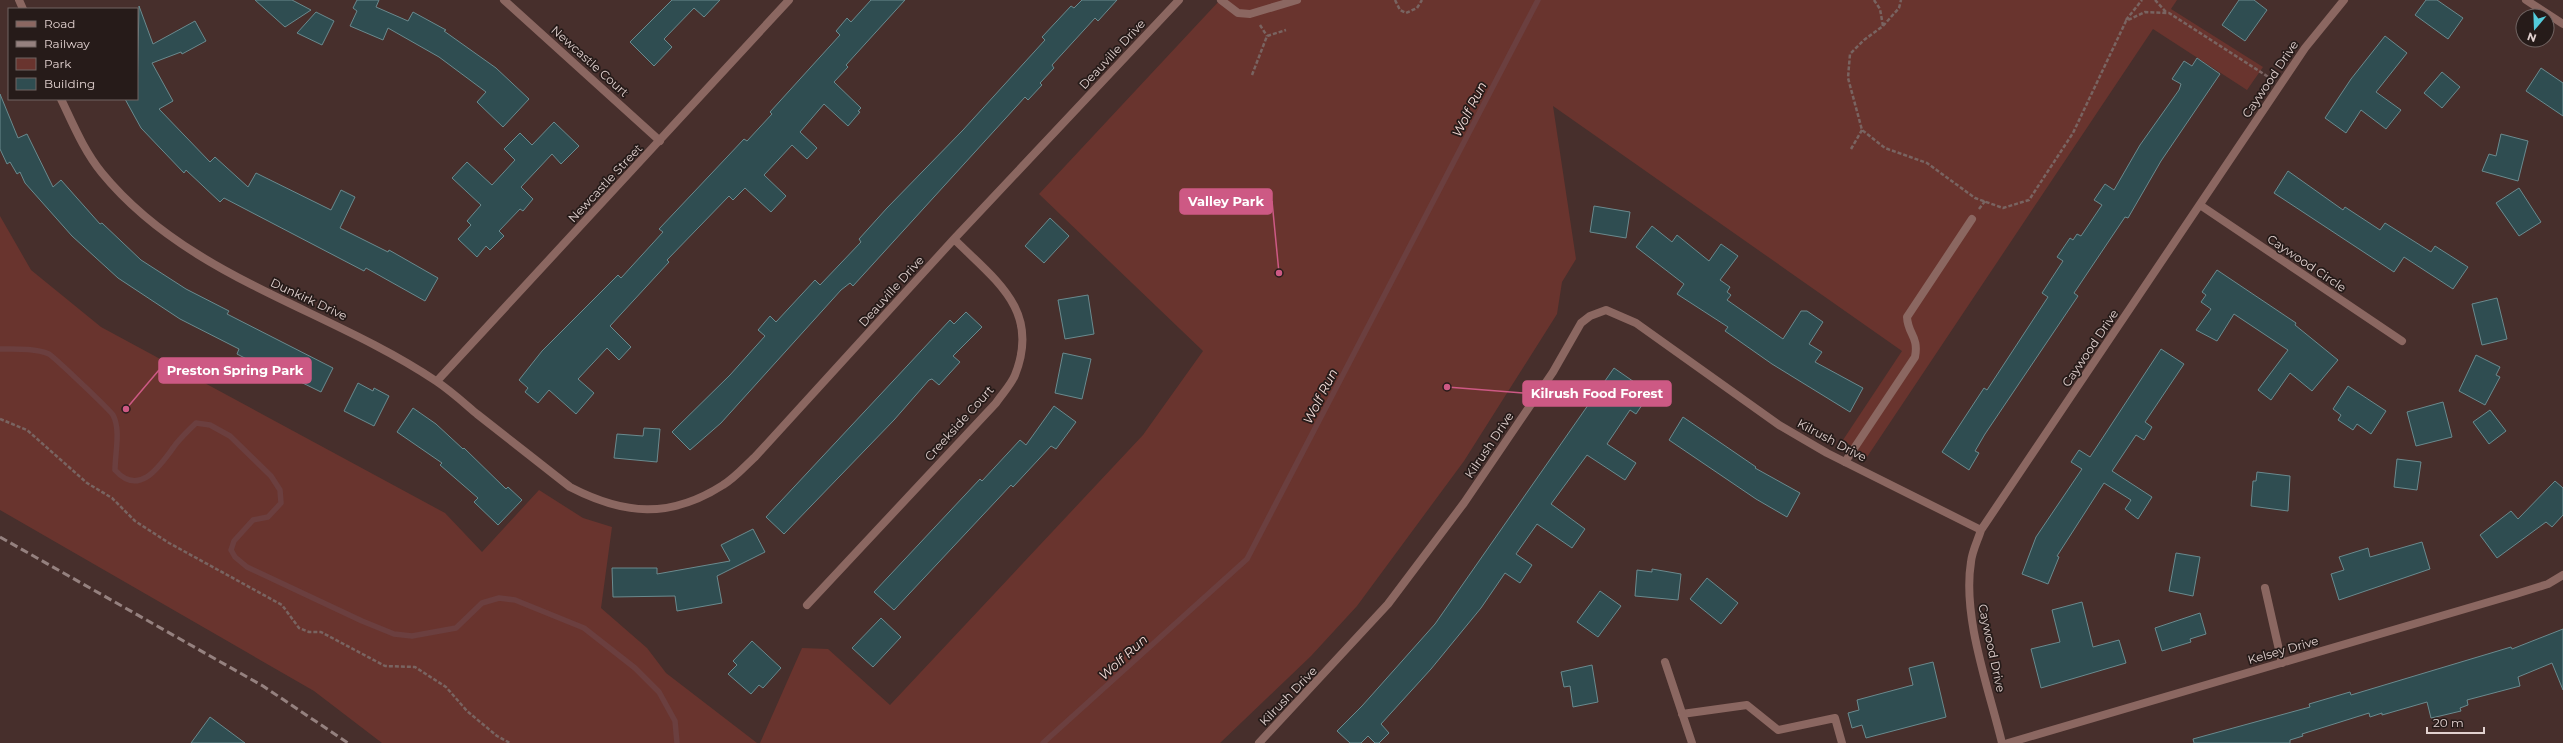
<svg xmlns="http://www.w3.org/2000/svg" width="2563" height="743" viewBox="0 0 2563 743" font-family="Montserrat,sans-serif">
<rect width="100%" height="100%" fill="#472f2c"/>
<!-- green -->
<path fill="#69342e" d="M1220,0H2177L2171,9L2263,67L2247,90L2153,29L1867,457L1843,440L1902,351L1553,106L1576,259L1562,282L1557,314L1464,461L1357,606L1311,656L1220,743H760L802,648L828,649L890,705L1143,435L1203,351L1039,194Z
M0,216L31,270L101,327L445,513L482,552L539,490L583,518L612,527L601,608L647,648L666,673L757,743H382L314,691L0,510Z"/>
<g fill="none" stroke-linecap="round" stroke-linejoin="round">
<!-- stream -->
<path stroke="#6b3f3f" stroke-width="5.5" d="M0,349C15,349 35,348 49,354C54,357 109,409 113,415C121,430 115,453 115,470C139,497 159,467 173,448C179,439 188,431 196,423L210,425L230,436L271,476L280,490L281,503L268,517L253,520L234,541L231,550L235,557L247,567L362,621L394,634L412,636L456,628L482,603L499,598L515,600L584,628L635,668L659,692L675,721L677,743
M1043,743L1247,559L1538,0"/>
</g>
<!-- building -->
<path fill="#2f4d51" stroke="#6a8a8e" d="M255,0H292L311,10L285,27Z
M357,0H379L376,7L408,21L413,12L446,30L444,31L496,68L529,99L503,127L477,102L486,92L439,57L388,28L383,40L350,26L357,11L353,8Z
M672,0H720L704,17L694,8L664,39L672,47L654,66L630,42Z
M871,0H905L846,65L848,67L834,82L861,108L858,111L860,112L848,126L824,104L800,132L817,148L807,159L792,145L764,175L786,196L771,212L745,188L733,200L729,196L667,260L669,262L610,326L631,347L619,360L607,348L578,379L594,393L576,414L549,390L538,403L525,392L528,388L519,380L542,351L618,275L621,278L663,232L659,229L744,139L747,141L772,114L770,112L840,35L836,31L847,18L851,22Z
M1082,0H1117L1098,21L1095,18L1052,65L1054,68L1040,83L1042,85L1028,100L1025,97L853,286L850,283L841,290L721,423L690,450L672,432L730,375L765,336L758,330L770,316L776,322L815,280L820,285L861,242L859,239L887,208L963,130L1045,40L1042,37L1071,6L1074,8Z
M2239,0H2254L2267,10L2245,41L2222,25Z
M2426,0H2437L2463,18L2448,39L2415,15Z
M139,6L153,44L195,21L206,41L182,54L181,52L152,63L173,101L159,109L210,162L215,157L248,187L256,173L331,210L341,190L355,197L340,228L388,252L389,250L438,278L425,301L366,268L364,271L224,198L220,202L186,170L184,173L141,128L125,99H137Z
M316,12L334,21L322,45L297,33Z
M2385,36L2407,53L2376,92L2401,110L2386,129L2361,110L2346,133L2325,118L2351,79Z
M2197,58L2220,74L2161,161L2128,218L2125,217L2074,293L2078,296L1985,434L1975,451L1979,453L1969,470L1942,452L1984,388L1987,390L2048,297L2042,293L2063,261L2057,257L2070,238L2073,240L2077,234L2081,236L2102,205L2094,200L2105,184L2114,190L2140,145L2179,90L2181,84L2172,79L2184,61L2192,66Z
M2541,68L2563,83V116L2526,91Z
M2442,72L2460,87L2442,108L2424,93Z
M0,94L18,138L27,134L53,187L61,180L100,224L102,223L141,260L186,289L229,311L227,314L333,368L321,392L268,366L266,369L237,354L239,349L180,319L118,278L72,236L25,183L20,172L17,174L10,162L7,164L0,149Z
M554,122L579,146L561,164L552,154L521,187L533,199L523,211L520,209L499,231L504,236L490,250L486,246L477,257L458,239L471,225L467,221L481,205L452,178L467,162L492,185L515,160L504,149L520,133L532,145Z
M2501,134L2528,141L2518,181L2482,171L2489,154L2496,156Z
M2288,171L2343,210L2345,207L2380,230L2385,223L2431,252L2435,246L2468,267L2453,289L2404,257L2394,272L2274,193Z
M2519,188L2541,222L2519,236L2496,203Z
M1594,206L1630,212L1626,238L1590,232Z
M1050,218L1069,236L1044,263L1025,246Z
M1652,226L1672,242L1677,235L1709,261L1721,244L1738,256L1720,280L1730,287L1727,292L1731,295L1727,300L1783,339L1801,311H1807L1823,322L1809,344L1822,352L1815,362L1863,388L1850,412L1772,364L1725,331L1728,327L1677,294L1684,284L1636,247Z
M2217,270L2296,323L2295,325L2338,360L2312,391L2290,373L2271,400L2258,390L2288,350L2234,314L2217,341L2196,330L2211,309L2201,302L2206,295L2202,292Z
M1088,295L1094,334L1065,339L1058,300Z
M2497,298L2507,339L2482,345L2472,304Z
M966,312L982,327L953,356L960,362L939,385L932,379L929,380L894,420L784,534L766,517L950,320L954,324Z
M2161,349L2184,364L2145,422L2152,427L2144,440L2136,435L2112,471L2152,497L2138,519L2125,509L2131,500L2104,483L2057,556L2059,557L2048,584L2022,574L2036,537L2082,469L2071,462L2079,450L2090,457Z
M1063,353L1091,359L1082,399L1055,393Z
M2476,355L2500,367L2496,375L2500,377L2485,405L2459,391Z
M1614,368L1650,393L1636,414L1630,410L1607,444L1636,463L1625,480L1587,455L1551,504L1585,529L1572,548L1537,524L1516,554L1532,565L1520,583L1505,573L1481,608L1431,669L1381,724L1389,733L1379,743H1375L1368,736L1361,743H1350L1337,731L1362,706L1435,624Z
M358,383L373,391L374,388L389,396L374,426L344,411Z
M2348,386L2386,411L2371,434L2357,424L2353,430L2338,420L2341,415L2333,409Z
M2443,402L2452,437L2416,446L2407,412Z
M1054,406L1076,422L1056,449L1051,446L1013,487L1011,485L894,610L874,592L980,479L982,481L1020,440L1026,445Z
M413,408L436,424L463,449L464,448L506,489L508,487L522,500L498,525L474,502L478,498L440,465L442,463L397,432Z
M2490,410L2506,431L2489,444L2473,422Z
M1683,417L1756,467L1755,468L1800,493L1787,517L1756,499L1669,440Z
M644,428L660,429L657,462L614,458L617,434L643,436Z
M2397,459L2421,462L2417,490L2394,487Z
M2257,472L2290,476L2288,511L2251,506L2253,481H2256Z
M2555,481L2563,488V515L2552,527L2546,522L2497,558L2480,535L2511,511L2518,519Z
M753,529L765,552L717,576L722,603L677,611L675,596L613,597L612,568H657V574L730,561L721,545Z
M2422,542L2430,569L2339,600L2331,574L2344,570L2339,557L2368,548L2370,557Z
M2176,553L2200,557L2193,596L2169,591Z
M1652,569L1681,574L1678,600L1635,596L1637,570L1652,572Z
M1707,578L1738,603L1721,624L1690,599Z
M1600,591L1621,606L1598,637L1577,622Z
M2082,602L2093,647L2119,640L2126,663L2041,688L2031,649L2060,642L2052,610Z
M2200,613L2206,634L2190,639L2191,642L2162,651L2155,628Z
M881,618L901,637L873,667L852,648Z
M2563,629V690L2552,663L2518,677L2520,686L2467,700L2468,705L2460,708L2461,711L2440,716L2431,718L2427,702L2382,715V713L2370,717L2369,713L2302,734L2303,736L2290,740V743H2194L2193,739L2310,707L2309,704L2350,692L2351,695L2511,647L2512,649Z
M752,641L781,668L763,688L759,685L751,694L728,674L737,665L733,661Z
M1933,662L1946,717L1866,738L1862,725L1852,728L1848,713L1859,710L1857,700L1913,685L1909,668Z
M1592,665L1598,702L1573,707L1570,686L1564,687L1561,672Z
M210,717L245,743H191Z"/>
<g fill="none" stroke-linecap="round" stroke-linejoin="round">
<!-- path -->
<path stroke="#796461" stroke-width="2.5" stroke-dasharray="4 2" stroke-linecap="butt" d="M1395,0L1400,10L1406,13L1417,8L1422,0
M1874,0L1880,9L1883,26L1864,40L1850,54L1848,78L1862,130L1885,148L1927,163L1975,198L2003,208L2029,200L2073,133L2126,21L2145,12L2169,13L2270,78
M2155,0L2166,12
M2126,20L2142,0
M1260,25L1267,36
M1883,26L1899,8L1901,0
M1252,75L1267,36L1286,30
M1851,149L1862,130
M1979,209L1985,201
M0,419L27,430L87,483L112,498L135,521L169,543L282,605L299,628L309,632H321L385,666L415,667L446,687L467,711L497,736L510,743"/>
<!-- service -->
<path stroke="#8b6761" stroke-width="8" d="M1221,0L1238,13L1250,14L1297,0
M1845,462L1915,357C1919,336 1908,335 1907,317L1972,219
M1682,714L1747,705L1778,730L1835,718L1842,743"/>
<!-- minor -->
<path stroke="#8b6761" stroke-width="8" d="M19,0L23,9
M504,0L660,141
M61,99C73,124 84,151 102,173C188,278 327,308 436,381C451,391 464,403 477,414C508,438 539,463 570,487C624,515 670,519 723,485C735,478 745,466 755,457L954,239L1179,0
M2200,205L2402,341
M437,381L789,0
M2265,588L2282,663
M807,605L996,403C1002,394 1011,385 1015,375C1041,310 995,280 954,239
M1665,662L1692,743
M1259,743L1388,604L1464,503L1553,372L1581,323L1590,316L1606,310L1636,323L1779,425L1827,453L1981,530
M2002,743C1989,689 1962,617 1971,562C1972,551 1978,540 1981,530L2305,48L2344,0
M2008,743L2516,594L2548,584L2563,575"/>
<!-- tertiary -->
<path stroke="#8b6761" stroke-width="8" d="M2526,0L2563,24"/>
<!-- rail -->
<path stroke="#95817f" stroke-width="3" stroke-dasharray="8 4" stroke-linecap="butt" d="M0,537L263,686L348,743"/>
</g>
<g text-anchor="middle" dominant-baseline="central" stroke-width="3.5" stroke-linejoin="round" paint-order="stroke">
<!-- street labels -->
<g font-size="12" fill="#e1d1cf" stroke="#261b19">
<text transform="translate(1112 54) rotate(-47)">Deauville Drive</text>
<text transform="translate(590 61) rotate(42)">Newcastle Court</text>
<text transform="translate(2270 79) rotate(-56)">Caywood Drive</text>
<text transform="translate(605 183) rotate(-47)">Newcastle Street</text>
<text transform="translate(2307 263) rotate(34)">Caywood Circle</text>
<text transform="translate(891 291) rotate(-48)">Deauville Drive</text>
<text transform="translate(309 299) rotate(25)">Dunkirk Drive</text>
<text transform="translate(2090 348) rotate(-56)">Caywood Drive</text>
<text transform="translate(959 423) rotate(-48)">Creekside Court</text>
<text transform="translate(1832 440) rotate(28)">Kilrush Drive</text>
<text transform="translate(1489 445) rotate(-56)">Kilrush Drive</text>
<text transform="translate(1992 648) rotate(78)">Caywood Drive</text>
<text transform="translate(2283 650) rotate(-16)">Kelsey Drive</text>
<text transform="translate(1288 696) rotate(-46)">Kilrush Drive</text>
</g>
<!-- water labels -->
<g font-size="13" font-style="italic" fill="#f6deda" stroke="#261b19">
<text transform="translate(1469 109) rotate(-63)">Wolf Run</text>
<text transform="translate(1320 396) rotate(-63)">Wolf Run</text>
<text transform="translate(1123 657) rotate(-42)">Wolf Run</text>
</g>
</g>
<!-- callouts -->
<path fill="none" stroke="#cd5984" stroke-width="1.5" d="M1279 273L1272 201M126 409L159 370M1447 387L1523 393"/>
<g fill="#cd5984" stroke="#261b19" stroke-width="1.5">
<circle cx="1279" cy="273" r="4"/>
<circle cx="126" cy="409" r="4"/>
<circle cx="1447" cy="387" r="4"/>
</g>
<g fill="#cd5984" stroke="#cd5984" stroke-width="1.5">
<rect x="1180" y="189" width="92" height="25" rx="4"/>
<rect x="159" y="358" width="152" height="25" rx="4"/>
<rect x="1523" y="381" width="148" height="25" rx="4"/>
</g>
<g font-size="13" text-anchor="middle" font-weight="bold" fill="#fff">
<text x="1226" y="206">Valley Park</text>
<text x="235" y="375">Preston Spring Park</text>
<text x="1597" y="398">Kilrush Food Forest</text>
</g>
<!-- legend -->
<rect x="8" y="8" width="130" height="92" fill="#261b19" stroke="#716462"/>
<rect x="16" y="21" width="20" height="6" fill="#8b6761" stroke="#716462"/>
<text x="44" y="28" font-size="12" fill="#e1d1cf">Road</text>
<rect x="16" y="41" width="20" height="6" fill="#95817f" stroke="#716462"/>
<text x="44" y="48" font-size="12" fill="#e1d1cf">Railway</text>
<rect x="16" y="58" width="20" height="12" fill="#69342e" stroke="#716462"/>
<text x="44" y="68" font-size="12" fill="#e1d1cf">Park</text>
<rect x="16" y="78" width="20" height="12" fill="#2f4d51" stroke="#716462"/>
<text x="44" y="88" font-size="12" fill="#e1d1cf">Building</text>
<!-- north arrow -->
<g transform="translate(2535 28) rotate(199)"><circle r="19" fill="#261b19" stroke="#716462"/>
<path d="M0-3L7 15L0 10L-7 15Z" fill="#53cbda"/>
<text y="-6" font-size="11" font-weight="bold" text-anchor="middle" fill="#e1d1cf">N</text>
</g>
<!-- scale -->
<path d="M2427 727v6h57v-6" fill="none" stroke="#e1d1cf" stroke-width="2"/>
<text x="2433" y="727" font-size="12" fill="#e1d1cf" stroke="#261b19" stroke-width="3" paint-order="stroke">20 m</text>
</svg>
